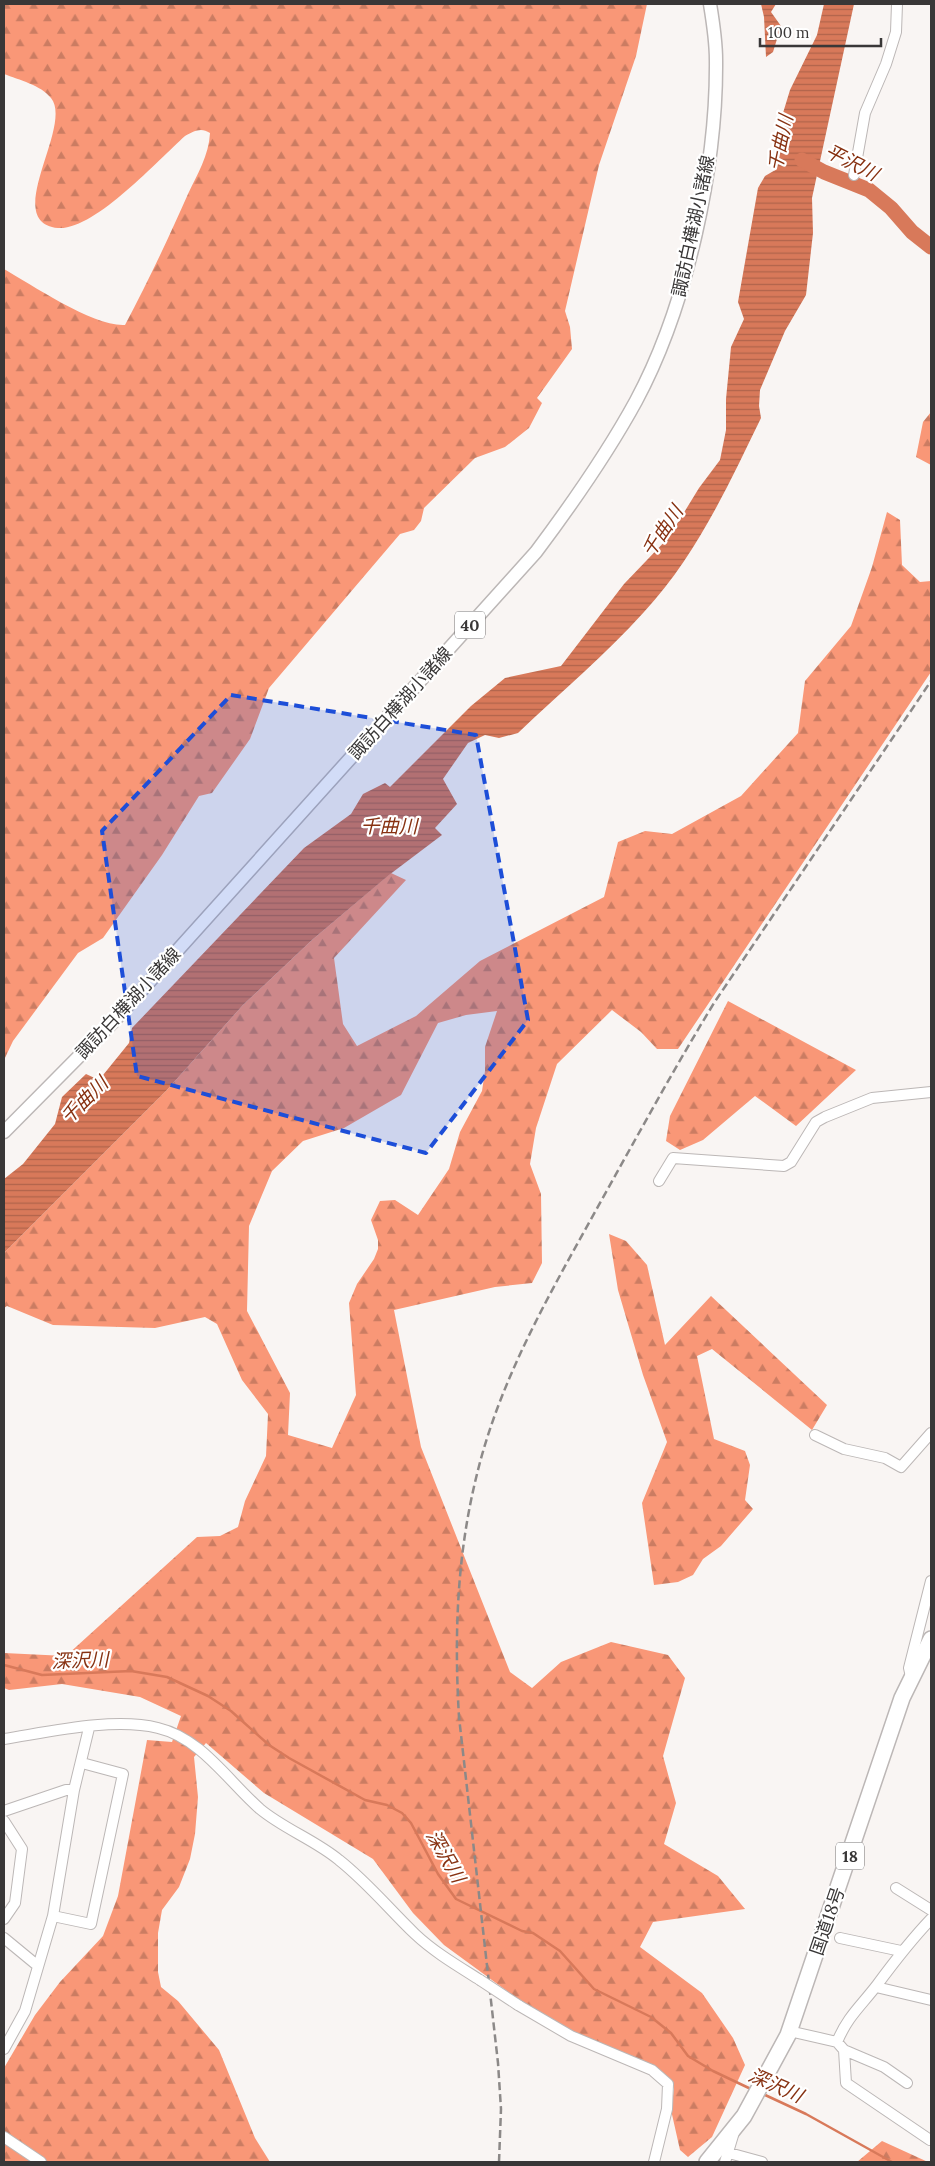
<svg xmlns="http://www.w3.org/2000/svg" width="935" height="2166" viewBox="0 0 935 2166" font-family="Lora,'Noto Sans JP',serif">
<defs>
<pattern id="forest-firs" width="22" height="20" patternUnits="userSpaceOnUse" patternTransform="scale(1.25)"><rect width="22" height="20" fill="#f99777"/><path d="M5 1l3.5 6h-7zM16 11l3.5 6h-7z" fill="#cb7c62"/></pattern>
<pattern id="water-rules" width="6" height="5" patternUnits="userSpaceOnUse" patternTransform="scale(1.25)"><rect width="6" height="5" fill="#d8795a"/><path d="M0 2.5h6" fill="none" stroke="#b0644b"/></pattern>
</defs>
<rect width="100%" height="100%" fill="#f9f5f3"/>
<!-- forest -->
<path fill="url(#forest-firs)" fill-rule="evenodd" d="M4,4H647L636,56L599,165L565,311L570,327L572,349L537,398L542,403L529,428L505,447L475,458L424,508L421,521L414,530L400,534L269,688L250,739L212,793L199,796L162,855L103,938L78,953L13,1041L4,1060V269C32,285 94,327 125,325C148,282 168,239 188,194C197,175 209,155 210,133C201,127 194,131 185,136C158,160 94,231 58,228C0,222 74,126 51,98C41,85 19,80 4,74Z
M931,412V465L916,457L923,422Z
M887,512L900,520L902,565L920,582L931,581V672L678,1049H657L641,1032L612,1010L557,1064L536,1128L530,1164L541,1194L542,1263L532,1283L495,1287L394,1310L421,1447L510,1672L532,1688L561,1662L611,1642L668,1655L685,1678L663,1756L676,1803L664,1844L718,1876L745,1909L653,1922L640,1947L702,1993L733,2038L745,2065L712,2137L688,2157L680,2150L671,2110L674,2089L672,2082L665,2074L655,2066L630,2055L573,2032L518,1999L444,1945L413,1913L373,1859L264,1793L206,1743L194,1757L198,1797L195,1834L190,1859L179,1887L162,1910L158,1933V1972L161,1987L178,2001L219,2050L255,2138L270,2162H5L4,2068L35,2015L60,1982L103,1936L118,1896L147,1740L172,1742L181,1716L140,1697L62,1684L9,1690L4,1688V1653L66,1656L197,1537L220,1536L238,1527L245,1501L266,1456L268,1414L242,1380L217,1324L205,1317L155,1328L53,1325L7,1306L4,1308V1253L166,1091L243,1005L312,940L391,873L406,880L334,958L343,1024L357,1046L416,1016L480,961L604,897L618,842L645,831L672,834L741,796L798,733L805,681L851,626L872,567ZM497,1011L485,1047V1071L482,1091L460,1132L449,1169L418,1215L395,1200L380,1201L371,1220L378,1240V1249L374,1259L357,1284L349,1303L356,1395L332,1448L288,1435L290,1393L247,1311L249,1226L272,1171L303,1141L344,1128L401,1095L438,1023L466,1015Z
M728,1001L856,1070L796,1126L755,1096L703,1140L680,1150L666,1141L670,1116Z
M609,1234L626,1241L647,1265L665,1345L711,1296L827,1405L812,1430L712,1349L697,1356L714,1439L745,1451L750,1465L745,1500L753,1509L721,1546L703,1559L693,1575L678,1582L654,1585L642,1503L667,1442L643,1375L618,1290Z
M882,2141L928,2162H857Z"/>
<!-- water -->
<path fill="url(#water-rules)" d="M761,4H776L771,12L781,26L773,52L766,57L764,17Z
M824,4H854L812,198L813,233L806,295L785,331L760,390L759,406L761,418C728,486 696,556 644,612C605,655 560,693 518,733L499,738L485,735L468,743L443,779L457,804L435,828L442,835L389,875L312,940L243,1005L166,1091L4,1253V1179L23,1164L55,1124L62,1097L86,1074L99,1080L129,1043L132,1028L304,848L351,814L363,794L385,783L390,787L471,706L505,678L561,666L624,584L669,537L699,488L720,460L726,430V399L731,347L744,319L738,302L758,188L765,176L777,169L783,113L790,90L817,35Z"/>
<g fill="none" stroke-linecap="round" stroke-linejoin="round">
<!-- stream -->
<path stroke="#d8795a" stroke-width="2.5" d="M4,1665L42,1675L131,1671L167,1677L208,1696L231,1711L269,1745L289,1758L365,1800L387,1805L402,1813L411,1823L438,1874L456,1899L522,1931L533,1933L560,1951L594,1989L651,2017L671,2033L688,2056L713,2071L753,2090
M763,2094L806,2114L892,2162"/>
<!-- river -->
<path stroke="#d8795a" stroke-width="15" d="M802,160L824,172L869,190L891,208L912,232L931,247"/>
<!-- minor casing -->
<g stroke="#bcb7b6" stroke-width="12">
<path id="minor" d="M854,175L865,113L886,64L896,32L897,4
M659,1181L673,1158L784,1166L791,1162L816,1122L825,1117L872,1098L931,1092
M815,1435L844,1449L885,1458L901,1467L931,1433
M911,1677L909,1668L931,1581
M4,1739C49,1732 113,1717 158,1728C201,1738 228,1781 260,1809C284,1829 315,1840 339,1860C367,1882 389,1909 415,1934C434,1952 458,1966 480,1980
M4,1811L66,1790H74
M4,1821L22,1849L15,1903L4,1919
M896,1888L931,1910
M53,1916L91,1924L123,1774L82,1763
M4,1938L38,1966
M840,1938L901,1951
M876,1987L931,2000
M518,2005L571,2036L652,2070L668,2084L667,2109L654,2162
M789,2031L837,2042L844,2050L884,2067L907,2083
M837,2042C848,2016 860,2007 877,1985C894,1962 911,1940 931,1919
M4,2049L25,2011L53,1916L74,1790L89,1728
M844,2050L846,2083L930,2140
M4,2137L41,2162
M729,2153L762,2162
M725,2162L734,2132"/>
</g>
<!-- major casing -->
<g stroke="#bcb7b6" stroke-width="15">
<path id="major" d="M4,1132L113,1022L536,552C572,504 607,454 636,401C687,306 717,167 716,60C716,42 713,22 710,4"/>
</g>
<!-- highway casing -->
<g stroke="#bcb7b6" stroke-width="18">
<path id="highway" d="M707,2162L744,2116L788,2035L902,1698L931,1639"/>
</g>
<!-- minor -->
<use href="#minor" stroke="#fff" stroke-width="10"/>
<!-- major -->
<use href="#major" stroke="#fff" stroke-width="12"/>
<!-- highway -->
<use href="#highway" stroke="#fff" stroke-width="15"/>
<!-- rail -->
<path stroke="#8c8988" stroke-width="2.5" stroke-dasharray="8 4" stroke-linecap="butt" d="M499,2162L501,2109L498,2063L459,1717C454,1633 457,1552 478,1470C501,1378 549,1295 595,1212C634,1142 672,1072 714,1003L931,681"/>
<!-- minor-bridge casing -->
<g stroke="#bcb7b6" stroke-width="12" stroke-linecap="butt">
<path id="minor-bridge" d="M480,1980L518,2005"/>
</g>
<!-- minor-bridge -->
<use href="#minor-bridge" stroke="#fff" stroke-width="10"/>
</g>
<!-- marked area -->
<path fill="#1d4ed8" fill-opacity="0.2" stroke="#1d4ed8" stroke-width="4" stroke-dasharray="10 6" stroke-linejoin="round" d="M231,695L476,735L528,1020L426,1153L137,1076L102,831Z"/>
<g text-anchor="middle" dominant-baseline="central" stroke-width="4.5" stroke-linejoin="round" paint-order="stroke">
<!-- shield labels -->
<g fill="#fff" stroke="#747373" stroke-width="1">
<rect x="455" y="611.5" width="30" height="27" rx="4"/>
<rect x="836" y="1842.5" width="28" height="27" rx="4"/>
</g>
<g font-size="16" font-weight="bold" fill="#393737">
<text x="470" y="625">40</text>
<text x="850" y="1856">18</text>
</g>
<!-- street labels -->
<g font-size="18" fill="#393737" stroke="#fff">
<text transform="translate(693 226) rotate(-78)">諏訪白樺湖小諸線</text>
<text transform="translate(400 703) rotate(-48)">諏訪白樺湖小諸線</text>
<text transform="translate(128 1003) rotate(-47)">諏訪白樺湖小諸線</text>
<text transform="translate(827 1921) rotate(-71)">国道18号</text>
</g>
<!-- water labels -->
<g font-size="19" font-style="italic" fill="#873111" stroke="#fff">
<text transform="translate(780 143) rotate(-78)">千曲川</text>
<text transform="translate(852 162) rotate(27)">平沢川</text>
<text transform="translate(662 531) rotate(-56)">千曲川</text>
<text x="389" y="826">千曲川</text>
<text transform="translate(84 1100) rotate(-45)">千曲川</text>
<text transform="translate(80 1660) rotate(-2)">深沢川</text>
<text transform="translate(446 1856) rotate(60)">深沢川</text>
<text transform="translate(776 2085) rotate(24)">深沢川</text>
</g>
</g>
<!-- border -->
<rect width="935" height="2166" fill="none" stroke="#393737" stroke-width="10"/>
<!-- scale -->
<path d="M760 38v8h121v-8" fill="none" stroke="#393737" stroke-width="2.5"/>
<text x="768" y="38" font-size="15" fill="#393737" stroke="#ffffff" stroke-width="4" paint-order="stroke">100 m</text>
</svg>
